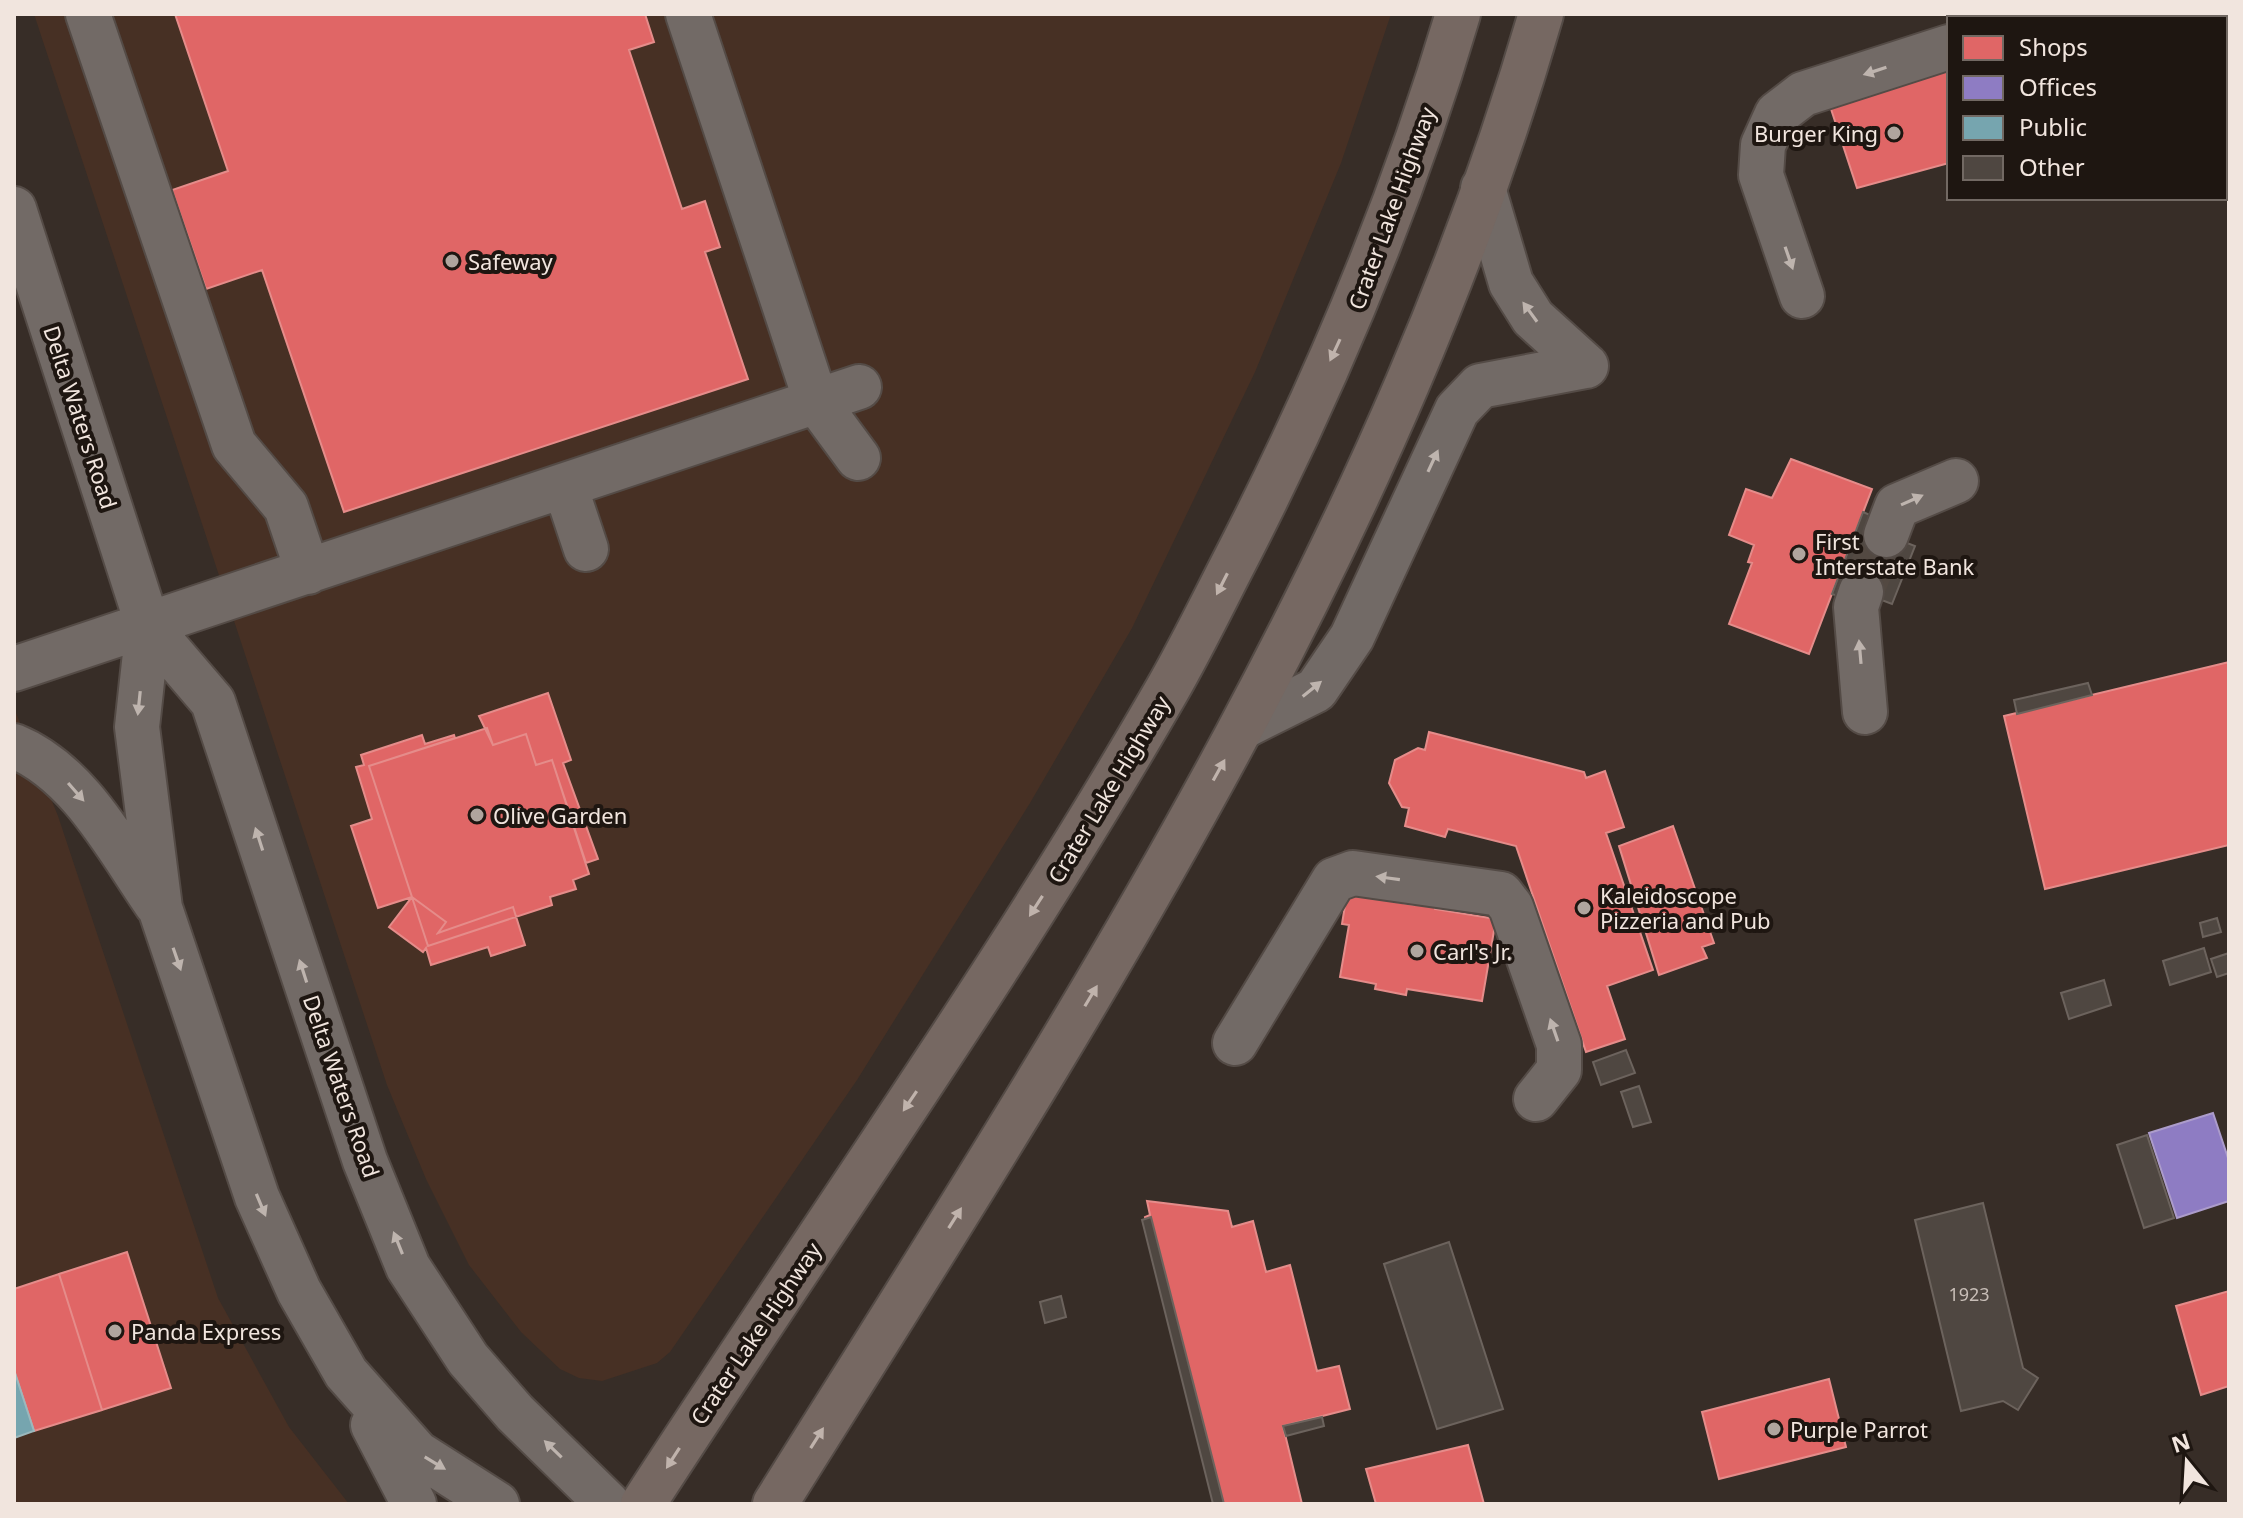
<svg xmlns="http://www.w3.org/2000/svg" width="2243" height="1518" viewBox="0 0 2243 1518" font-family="'Noto Sans',sans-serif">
<rect width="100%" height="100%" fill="#372d27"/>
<!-- built -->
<path fill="#473024" d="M34,14H1391L1341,163L1255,372L1132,628L1030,803L857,1080L670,1352L657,1363L602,1381L579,1378L560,1369L521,1332L469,1265L426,1179L387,1085Z
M14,708L58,816L218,1298L289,1427L349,1504H14Z"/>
<!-- shops -->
<path fill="#e06666" stroke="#e58c8a" stroke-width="2" d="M175,14H645L654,42L629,50L682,209L705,201L720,247L705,252L748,379L344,512L262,270L206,289L172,190L228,171Z
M1949,64V163L1857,188L1829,103Z
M1791,459L1872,489L1809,654L1729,624L1752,563L1748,562L1754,545L1729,535L1746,489L1772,498Z
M2229,662V845L2045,889L2004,716Z
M548,693L571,760L563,763L598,859L586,863L552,760L536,765L526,734L493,745L479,716Z
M487,728L493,745L526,734L536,765L552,760L589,874L573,880L576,889L550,897L552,905L428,946L369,766Z
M1429,732L1584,772L1586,778L1605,771L1624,827L1606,833L1653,970L1607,986L1625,1039L1586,1052L1516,846L1448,829L1445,837L1405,826L1409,808L1402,807L1389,783L1395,760L1418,748L1425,750Z
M422,735L425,744L454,735L455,738L369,766L412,897L378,908L351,826L372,819L356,767L364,765L361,755Z
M1673,826L1714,943L1702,947L1707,958L1659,975L1619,846Z
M1347,893L1414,905L1415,898L1436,901L1435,909L1496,919L1482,1001L1407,989L1406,995L1375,989L1376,984L1340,977L1349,925L1342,924Z
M412,897L446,922L438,933L513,907L525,945L491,956L488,947L431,965L426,948L423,952L389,927Z
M1147,1201L1228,1211L1232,1227L1253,1221L1266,1272L1290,1265L1317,1371L1339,1366L1350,1409L1283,1426L1302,1504H1218L1145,1217L1150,1215Z
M127,1252L171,1388L102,1410L59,1274Z
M59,1274L102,1410L34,1431L14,1370V1289Z
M2229,1291V1386L2201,1395L2176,1306Z
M1829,1379L1846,1447L1719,1479L1702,1412Z
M1468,1445L1484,1504H1376L1366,1469Z"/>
<!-- offices -->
<path fill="#8e7cc3" stroke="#ac9ccb" stroke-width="2" d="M2213,1113L2229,1161V1201L2177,1218L2149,1133Z"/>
<!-- public -->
<path fill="#76a5af" stroke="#9bb8bd" stroke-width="2" d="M14,1370L34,1431L14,1438Z"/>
<!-- building -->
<path fill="#4f4741" stroke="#6c635d" stroke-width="2" d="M1863,512L1870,515L1866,527L1915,546L1892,604L1845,586L1840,597L1832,594Z
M2088,683L2092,695L2017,714L2014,700Z
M2217,918L2221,932L2203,937L2200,923Z
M2204,948L2211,972L2170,985L2163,961Z
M2229,953V973L2217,977L2211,959Z
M2104,980L2111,1005L2069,1019L2061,993Z
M1626,1050L1635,1073L1601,1085L1593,1062Z
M1639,1086L1651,1122L1633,1127L1621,1092Z
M2147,1135L2174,1218L2144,1228L2117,1145Z
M1983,1203L2023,1368L2038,1378L2018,1410L2003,1401L1961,1411L1915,1220Z
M1151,1217L1224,1504H1213L1142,1220Z
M1449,1242L1503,1409L1437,1429L1384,1264Z
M1061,1296L1066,1317L1045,1323L1040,1302Z
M1322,1417L1324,1426L1286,1436L1283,1426Z"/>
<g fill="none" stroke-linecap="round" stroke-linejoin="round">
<!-- minor-tunnel -->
<path stroke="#534942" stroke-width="44" stroke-dasharray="44 22" stroke-linecap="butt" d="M1861,592L1886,535"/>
<!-- minor casing -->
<g stroke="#544b46" stroke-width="48">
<path id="minor" d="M88,14L234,445L286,507L308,572
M688,14L816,401L858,458
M1483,188L1511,283L1533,318L1586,366
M14,209L148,626L213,702L365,1161L408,1267L468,1359L515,1413L608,1504
M1802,296L1761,175L1763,145L1777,114L1803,94L1949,47
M565,486L586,549
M1886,535L1897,506L1956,481
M1861,592L1856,607L1865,712
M148,626L137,727L160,908L257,1197L299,1291L346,1373L417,1453L497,1504
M14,669L859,387
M1244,726L1316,690L1352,637L1457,410L1480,386L1586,366
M14,746C80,773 118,849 157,905
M1235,1043L1334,880L1353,873L1501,894L1511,907L1559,1045V1070L1536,1099
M373,1425L414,1504"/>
</g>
<!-- major casing -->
<g stroke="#544b46" stroke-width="48">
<path id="major" d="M643,1504C818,1233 1006,970 1167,690C1190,650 1210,609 1231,568C1323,390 1401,206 1458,14
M775,1504C1072,1030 1383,556 1541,14"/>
</g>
<!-- minor -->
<use href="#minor" stroke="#726a66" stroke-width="44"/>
<!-- major -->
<use href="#major" stroke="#766862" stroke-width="44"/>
</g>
<!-- one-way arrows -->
<defs><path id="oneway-solid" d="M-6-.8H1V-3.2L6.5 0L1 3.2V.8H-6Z" transform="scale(2)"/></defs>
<g fill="#beb4ae">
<use href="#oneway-solid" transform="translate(1875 71) rotate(162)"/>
<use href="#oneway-solid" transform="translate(1789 258) rotate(71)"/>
<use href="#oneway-solid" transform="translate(1530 312) rotate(-126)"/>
<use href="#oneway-solid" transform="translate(1433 461) rotate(-65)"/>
<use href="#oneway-solid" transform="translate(1912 500) rotate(-24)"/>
<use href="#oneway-solid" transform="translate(1860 652) rotate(-95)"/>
<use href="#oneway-solid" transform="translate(1312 689) rotate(-39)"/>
<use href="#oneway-solid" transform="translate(139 703) rotate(96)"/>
<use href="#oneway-solid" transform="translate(76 792) rotate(49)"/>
<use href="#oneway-solid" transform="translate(259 839) rotate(-108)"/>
<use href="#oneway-solid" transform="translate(1388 878) rotate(-172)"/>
<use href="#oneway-solid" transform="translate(177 959) rotate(71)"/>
<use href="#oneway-solid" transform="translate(303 971) rotate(-108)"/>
<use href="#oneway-solid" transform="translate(1554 1030) rotate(-109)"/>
<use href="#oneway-solid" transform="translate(261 1205) rotate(67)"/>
<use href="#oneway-solid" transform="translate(398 1243) rotate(-112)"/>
<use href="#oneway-solid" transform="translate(553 1449) rotate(-136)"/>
<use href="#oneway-solid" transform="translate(435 1463) rotate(31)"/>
</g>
<g fill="#c0b3ac">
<use href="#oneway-solid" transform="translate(1335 350) rotate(115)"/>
<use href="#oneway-solid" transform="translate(1222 584) rotate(117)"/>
<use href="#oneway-solid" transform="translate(1219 770) rotate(-61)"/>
<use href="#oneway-solid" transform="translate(1036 906) rotate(123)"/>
<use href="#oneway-solid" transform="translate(1091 996) rotate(-59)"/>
<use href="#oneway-solid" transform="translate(910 1101) rotate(124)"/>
<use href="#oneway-solid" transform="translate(955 1218) rotate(-58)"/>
<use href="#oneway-solid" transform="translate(817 1438) rotate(-58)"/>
<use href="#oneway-solid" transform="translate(673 1458) rotate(123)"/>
</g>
<!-- markers -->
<g fill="#b0a59e" stroke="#1e1611" stroke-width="3">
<circle cx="1894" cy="133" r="8"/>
<circle cx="452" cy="261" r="8"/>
<circle cx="1799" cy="554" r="8"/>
<circle cx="477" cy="815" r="8"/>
<circle cx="1584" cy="908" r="8"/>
<circle cx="1417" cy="951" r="8"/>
<circle cx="115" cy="1331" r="8"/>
<circle cx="1774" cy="1429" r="8"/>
</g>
<g text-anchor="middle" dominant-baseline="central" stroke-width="8" stroke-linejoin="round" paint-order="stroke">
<!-- number labels -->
<g font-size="18" fill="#c8beb7">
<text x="1969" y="1294">1923</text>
</g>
<!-- poi labels -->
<g font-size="22" fill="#f1e5de" stroke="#1e1611" text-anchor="start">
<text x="1878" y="133" text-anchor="end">Burger King</text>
<text x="468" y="261">Safeway</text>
<text x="1815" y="541">First<tspan x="1815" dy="25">Interstate Bank</tspan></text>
<text x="493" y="815">Olive Garden</text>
<text x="1600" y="895">Kaleidoscope<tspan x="1600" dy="25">Pizzeria and Pub</tspan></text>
<text x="1433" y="951">Carl's Jr.</text>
<text x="131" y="1331">Panda Express</text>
<text x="1790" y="1429">Purple Parrot</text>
</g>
<!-- street labels -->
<g font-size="22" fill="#f1e5de" stroke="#1e1611">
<text transform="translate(1391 208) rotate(-70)">Crater Lake Highway</text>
<text transform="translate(81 417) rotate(72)">Delta Waters Road</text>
<text transform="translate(1108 789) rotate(-59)">Crater Lake Highway</text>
<text transform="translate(342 1086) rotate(71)">Delta Waters Road</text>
<text transform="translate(755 1333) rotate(-56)">Crater Lake Highway</text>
</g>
</g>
<!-- border -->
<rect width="2243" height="1518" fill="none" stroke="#f1e5de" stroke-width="32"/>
<!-- legend -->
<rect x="1947" y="16" width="280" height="184" fill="#1e1611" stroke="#726963" stroke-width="2"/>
<rect x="1963" y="36" width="40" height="24" fill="#e06666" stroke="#726963" stroke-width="2"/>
<text x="2019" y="56" font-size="24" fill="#f1e5de">Shops</text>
<rect x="1963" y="76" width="40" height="24" fill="#8e7cc3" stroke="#726963" stroke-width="2"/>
<text x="2019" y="96" font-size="24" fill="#f1e5de">Offices</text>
<rect x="1963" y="116" width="40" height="24" fill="#76a5af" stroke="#726963" stroke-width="2"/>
<text x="2019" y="136" font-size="24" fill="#f1e5de">Public</text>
<rect x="1963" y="156" width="40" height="24" fill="#4f4741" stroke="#726963" stroke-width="2"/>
<text x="2019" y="176" font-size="24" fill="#f1e5de">Other</text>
<!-- north arrow -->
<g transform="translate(2187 1462) rotate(342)" stroke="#1e1611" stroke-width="6" paint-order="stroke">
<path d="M0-6L14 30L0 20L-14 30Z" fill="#f1e5de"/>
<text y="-12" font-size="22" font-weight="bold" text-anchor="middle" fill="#f1e5de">N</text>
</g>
</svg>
